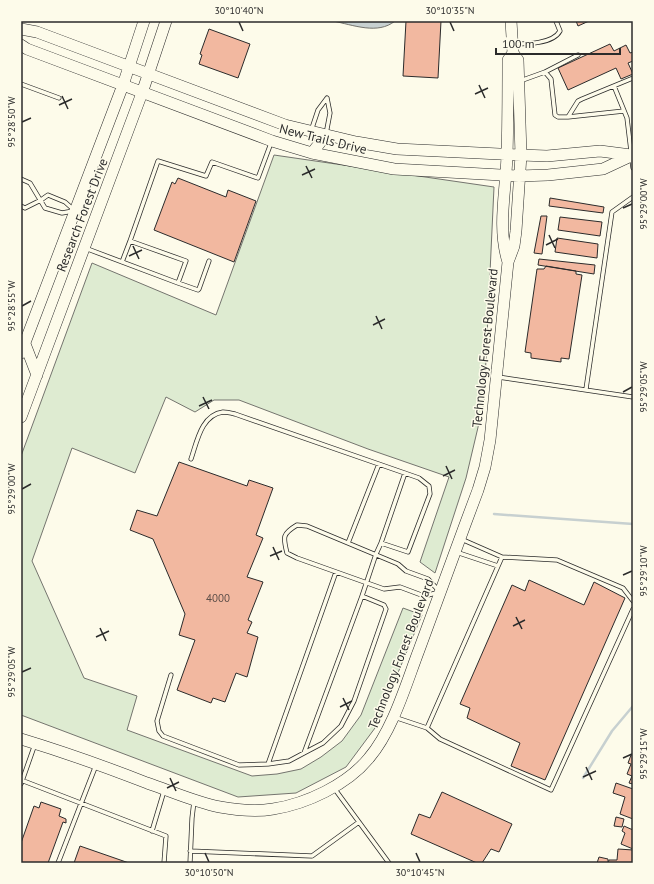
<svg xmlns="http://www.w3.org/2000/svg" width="654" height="884" viewBox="0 0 654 884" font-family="'PT Sans',sans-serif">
<rect width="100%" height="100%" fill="#fdfbea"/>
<!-- green -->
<path fill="#deebd1" stroke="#74746e" d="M274,155L494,187L484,402L466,478L435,573L420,562L449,477L368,449L239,400H214L195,412L166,397L135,473L72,448L32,561L84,678L137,696L127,730L252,776L277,774L301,769L321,757L342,741L361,715L403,608L422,615L375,728L346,767L296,793L238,797L21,715V456L92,263L216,315Z"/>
<!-- water -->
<path fill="#c7d0d0" stroke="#74746e" d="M333,21H395C378,35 353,25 333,21Z"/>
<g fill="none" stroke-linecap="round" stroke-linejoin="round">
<!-- stream -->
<path stroke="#c7d0d0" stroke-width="2.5" d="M494,514L633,524
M583,778L612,731L633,706"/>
</g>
<!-- building -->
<path fill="#f2b8a0" stroke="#2b2b2b" d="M406,21H441L438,78L403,76Z
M576,21H589L578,26Z
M209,29L250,44L238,78L199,64L202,55L200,54Z
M610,44L614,51L626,45L630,53L633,52V61L628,63L633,74L621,79L616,68L568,90L558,68Z
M178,178L226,197L228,190L256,201L234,262L154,230L172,182L175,184Z
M550,198L604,207L603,213L549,206Z
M541,216H547L542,254L534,253Z
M560,217L602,222L600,236L558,230Z
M557,238L598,244L597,258L555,252Z
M539,259L595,265L594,274L538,265Z
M546,266L576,271V274L582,275L569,359L561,358V362L531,358V353L525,352L537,269H544Z
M179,462L247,486L249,480L273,488L256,535L263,538L247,577L263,582L248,620L252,622L247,633L258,637L247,677L236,673L225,702L213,698L211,703L177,690L195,640L179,635L185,614L153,539L130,530L137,510L157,516Z
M529,580L584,605L594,582L625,598L545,780L511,766L520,743L467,718L470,708L460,704L512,585L525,591Z
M631,755H633V784L629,783L632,776L627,774L631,764L628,763Z
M616,783L633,789V819L620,814L625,797L613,793Z
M442,792L512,824L499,852L491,849L482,863H477L411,834L419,814L430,818Z
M41,802L61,809L59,816L66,819V823L63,822L48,863H21V843L34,806L39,808Z
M616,817L624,819L622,827L614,826Z
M624,826L633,830V849L621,844L625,833L622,831Z
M80,846L129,863H74Z
M618,849L633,850V863H608L609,860H617Z
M599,857L608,859V863H597Z"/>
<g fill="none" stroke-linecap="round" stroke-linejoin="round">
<!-- lane casing -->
<g stroke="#2b2b2b" stroke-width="5">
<path id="lane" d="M513,44C526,44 553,44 560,31L556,21
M545,72L578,55
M520,81L545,72L551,79L555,115L558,117H568L578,101L582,99L633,78
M21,84L59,98
M614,86L627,118L633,168
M568,117L624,111
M311,131L318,110L327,98
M326,134L330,113L327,98
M21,179L30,183L45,208L62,213L73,211
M21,206L25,208L41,200L48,195L65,202L74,210
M85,248L178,283L186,261L130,241L158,161L206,176L212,162L258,178L271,143
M122,262L130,241
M178,283L198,290L199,289L209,261
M498,377L633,397
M586,389L612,212L633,197
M191,459C197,442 201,415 223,412C226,412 231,413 235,414L419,478L429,486L430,494L408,552L381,543L376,554L362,596L304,753
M297,525L307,526L398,564L406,571L428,579L440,592L424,596L400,587L384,589L297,558L287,553C283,537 282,534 297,525Z
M461,539L502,557
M348,543L379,464
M381,543L405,473
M456,552L498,566
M171,675L157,721L159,731L163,736L239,765L268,764L336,572
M394,717L427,728L440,739L551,790L633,609
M427,728L502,557L557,560L623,588L633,601
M268,764L289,761L304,753L323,743L341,726L354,701L386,609L384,605L362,596
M21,780L166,836L164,863
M21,784L35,744
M334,788L389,863
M152,831L164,791
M190,851L312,856L359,822
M58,863L96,765
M190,863L192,818L194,801"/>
</g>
<!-- secondary casing -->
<g stroke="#2b2b2b" stroke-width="12">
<path id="secondary" d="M21,29L37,32L285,125L356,142L397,149L521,155L547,156L600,151L631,155
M21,45L27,49L272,141L312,153L394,169L519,176L548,175L603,169L633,155
M312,153L326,135
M508,262C497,227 506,191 507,155C508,124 508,92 508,60L513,53L511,21
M25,344L37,375
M21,353L123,85L144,21
M21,417L142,93L166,21
M21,739C64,752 106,767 147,783C171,791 195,802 220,807C237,810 256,812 273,809C306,804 347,785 369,758C393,730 406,684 419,650C439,596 458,543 478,490L485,467L490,440L508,262L514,246L516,231L521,155L518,60L513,53"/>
</g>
<!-- lane -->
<use href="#lane" stroke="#fdfbea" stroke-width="3.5"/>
<!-- secondary -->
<use href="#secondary" stroke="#fdfbea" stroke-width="11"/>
</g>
<!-- ticks -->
<path fill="none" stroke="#2b2b2b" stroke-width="1.5" d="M239,22L243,31M450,22L454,31M479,85L485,98M475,94L488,88M62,96L68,109M59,105L72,99M22,122L31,118M306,166L312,178M302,175L315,169M623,208L632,204M549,235L555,248M546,245L558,239M133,246L139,259M129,256L142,250M22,306L31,301M376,316L382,329M373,325L385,319M623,392L632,387M203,397L209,409M199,406L212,400M446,466L452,479M443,476L455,470M22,489L31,484M273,547L279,560M270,556L282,551M623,575L632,571M516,617L522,629M513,626L525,620M100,628L106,641M96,637L109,631M22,672L31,668M343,698L349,710M340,707L352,701M623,758L632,754M586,767L592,780M583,777L596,771M170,778L176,791M167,788L179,782M205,853L209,862M416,853L420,862"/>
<g text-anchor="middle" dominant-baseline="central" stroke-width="3" stroke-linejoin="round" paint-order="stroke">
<!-- number labels -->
<g font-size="11" fill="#5d4e48">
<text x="218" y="598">4000</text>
</g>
<!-- street labels -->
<g font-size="13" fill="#2b2b2b" stroke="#fdfbea">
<text transform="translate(323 139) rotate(14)">New Trails Drive</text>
<text transform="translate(82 215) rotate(-69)">Research Forest Drive</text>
<text transform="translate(485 348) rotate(-84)">Technology Forest Boulevard</text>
<text transform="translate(401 654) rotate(-69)">Technology Forest Boulevard</text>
</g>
</g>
<!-- border -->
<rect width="654" height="884" fill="none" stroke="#fdfbea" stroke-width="44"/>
<!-- scale -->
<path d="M496 48v6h124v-6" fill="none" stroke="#2b2b2b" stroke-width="2"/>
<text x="502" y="48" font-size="12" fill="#2b2b2b" stroke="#fdfbea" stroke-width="3" paint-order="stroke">100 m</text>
<rect x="22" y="22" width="610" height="840" fill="none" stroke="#2b2b2b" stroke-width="1.5"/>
<g font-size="10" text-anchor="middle" fill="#2b2b2b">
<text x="239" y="14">30°10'40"N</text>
<text x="450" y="14">30°10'35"N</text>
<text transform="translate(11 122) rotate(-90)" y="4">95°28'50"W</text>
<text transform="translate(643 204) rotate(-90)" y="4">95°29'00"W</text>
<text transform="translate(11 306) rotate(-90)" y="4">95°28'55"W</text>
<text transform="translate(643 387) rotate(-90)" y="4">95°29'05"W</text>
<text transform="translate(11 489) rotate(-90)" y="4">95°29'00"W</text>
<text transform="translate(643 571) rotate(-90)" y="4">95°29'10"W</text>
<text transform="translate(11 672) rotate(-90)" y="4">95°29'05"W</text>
<text transform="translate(643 754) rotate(-90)" y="4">95°29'15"W</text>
<text x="209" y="876">30°10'50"N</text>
<text x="420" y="876">30°10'45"N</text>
</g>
</svg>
